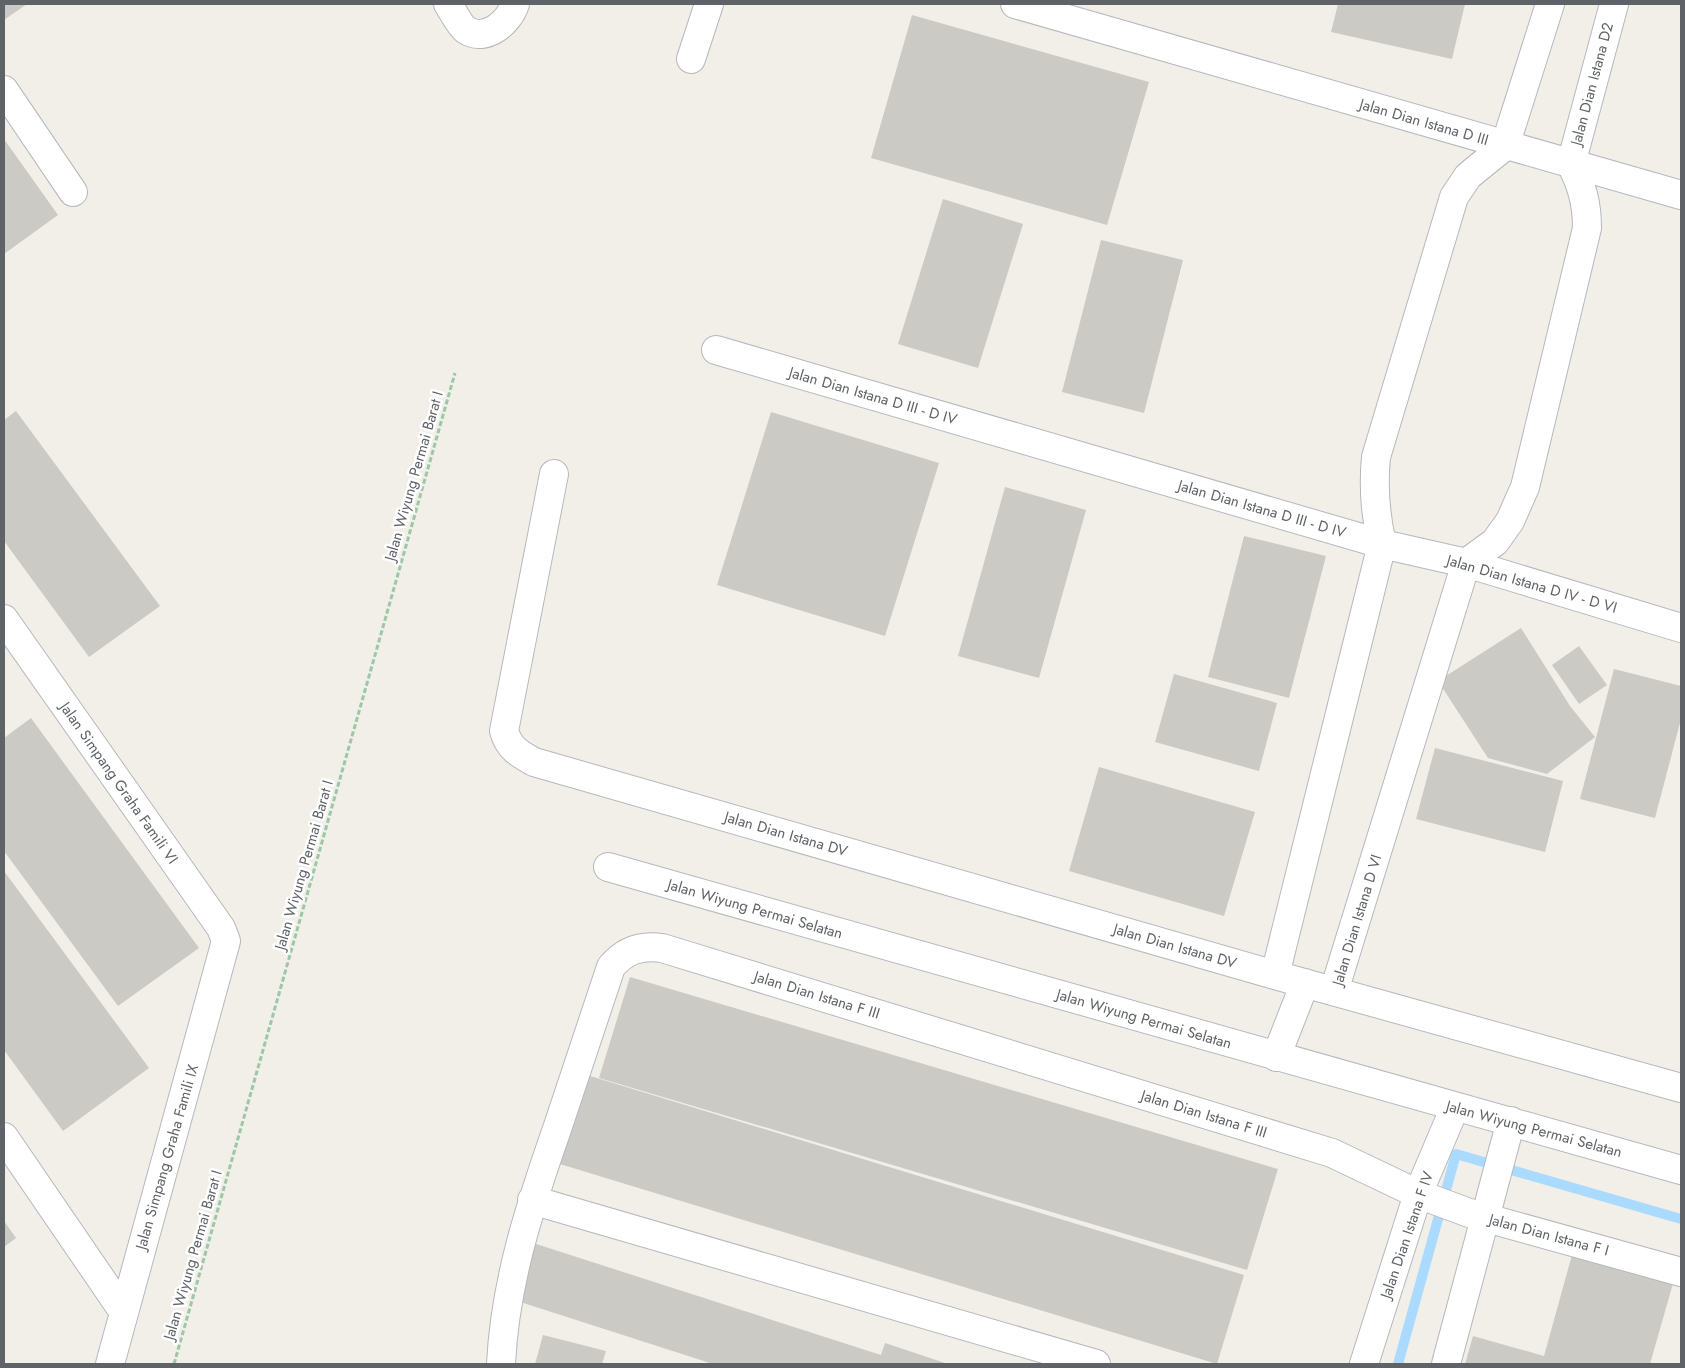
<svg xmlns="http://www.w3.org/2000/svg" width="1685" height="1368" viewBox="0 0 1685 1368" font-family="Jost,sans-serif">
<rect width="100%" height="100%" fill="#f1efe8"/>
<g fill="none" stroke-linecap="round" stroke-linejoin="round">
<!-- stream -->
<path stroke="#aadaff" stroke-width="10" d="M1398,1364L1456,1154L1681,1219"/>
</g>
<!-- building -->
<path fill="#cccac5" d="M4,4H27L4,20Z
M1338,4H1465L1452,59L1331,32Z
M912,15L1149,82L1107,225L871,158Z
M4,139L58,215L4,254Z
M943,199L1023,224L978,368L898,344Z
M1101,240L1183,260L1144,413L1062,392Z
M16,411L160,606L89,657L4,541V420Z
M771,412L939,463L885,636L717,585Z
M1005,487L1086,510L1039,678L958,656Z
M1244,536L1326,556L1289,698L1208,677Z
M1521,628L1570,706L1595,737L1547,774L1488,758L1438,681Z
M1579,646L1607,685L1579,704L1552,665Z
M1614,669L1681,686V719L1655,818L1580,799Z
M1174,674L1277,703L1259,771L1155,742Z
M31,718L199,948L118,1006L4,851V738Z
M1435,748L1563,781L1545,852L1416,819Z
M1099,767L1255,812L1224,916L1069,871Z
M4,871L149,1068L63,1131L4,1050Z
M630,977L1278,1169L1247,1270L599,1078Z
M577,1072L1244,1275L1217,1364L550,1161Z
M4,1221L16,1238L4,1247Z
M530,1242L881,1355L885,1343L948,1364H713L511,1299Z
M1575,1244L1676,1273L1650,1364H1465L1473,1336L1544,1356Z
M543,1335L606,1351L602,1364H535Z"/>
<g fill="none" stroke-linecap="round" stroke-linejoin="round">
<!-- minor casing -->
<g stroke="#b5b8bc" stroke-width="30">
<path id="minor" d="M448,4C453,11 459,25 466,30C486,43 509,22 515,4
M1015,4L1681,195
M691,59L709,4
M4,90L73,192
M1505,146L1550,4
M1571,164L1614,4
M716,350L1382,544L1466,563L1681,628
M554,474L504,731C509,748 518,753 534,762L1275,975L1681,1088
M1466,563L1495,542L1510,521L1525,487L1587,228C1587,203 1582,186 1571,164
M4,619L221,928L226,941L110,1364
M608,867L1681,1170
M1275,975L1382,544C1375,514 1373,488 1376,457L1454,197L1468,176L1505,146
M1334,991L1466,563
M1276,1057L1305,983
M4,1137L123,1311
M532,1200L1096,1364
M501,1364C505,1282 530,1206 557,1129C575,1075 593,1021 611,967C625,950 641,945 662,948L1332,1153L1418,1194L1472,1214L1681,1272
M1364,1364L1418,1194L1455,1107
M1446,1364L1511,1121"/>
</g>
<!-- path -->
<path stroke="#9cc7a9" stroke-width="3" stroke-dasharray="5 2.5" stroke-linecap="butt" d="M174,1364L455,373"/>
<!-- minor -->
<use href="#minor" stroke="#fff" stroke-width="28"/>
</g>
<g text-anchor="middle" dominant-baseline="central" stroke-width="5" stroke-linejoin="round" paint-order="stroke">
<!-- street labels -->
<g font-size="15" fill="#5f6368" stroke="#fff">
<text transform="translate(1592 84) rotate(-75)">Jalan Dian Istana D2</text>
<text transform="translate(1424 122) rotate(16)">Jalan Dian Istana D III</text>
<text transform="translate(873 396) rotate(16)">Jalan Dian Istana D III - D IV</text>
<text transform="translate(414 476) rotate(-74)">Jalan Wiyung Permai Barat I</text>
<text transform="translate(1262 509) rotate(16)">Jalan Dian Istana D III - D IV</text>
<text transform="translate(1532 584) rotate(16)">Jalan Dian Istana D IV - D VI</text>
<text transform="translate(119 783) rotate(55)">Jalan Simpang Graha Famili VI</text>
<text transform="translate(786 834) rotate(16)">Jalan Dian Istana DV</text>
<text transform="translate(304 865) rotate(-74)">Jalan Wiyung Permai Barat I</text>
<text transform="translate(755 909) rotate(16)">Jalan Wiyung Permai Selatan</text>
<text transform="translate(1357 920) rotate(-73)">Jalan Dian Istana D VI</text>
<text transform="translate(1175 946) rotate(16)">Jalan Dian Istana DV</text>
<text transform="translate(817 995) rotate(17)">Jalan Dian Istana F III</text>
<text transform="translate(1144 1019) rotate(16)">Jalan Wiyung Permai Selatan</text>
<text transform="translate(1204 1114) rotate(17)">Jalan Dian Istana F III</text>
<text transform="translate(1534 1129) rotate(15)">Jalan Wiyung Permai Selatan</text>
<text transform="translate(167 1157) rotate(-74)">Jalan Simpang Graha Famili IX</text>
<text transform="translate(1407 1235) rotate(-71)">Jalan Dian Istana F IV</text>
<text transform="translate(1549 1235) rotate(15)">Jalan Dian Istana F I</text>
<text transform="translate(193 1255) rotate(-74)">Jalan Wiyung Permai Barat I</text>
</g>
</g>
<!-- border -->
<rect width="1685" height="1368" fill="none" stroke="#5f6368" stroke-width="10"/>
</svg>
